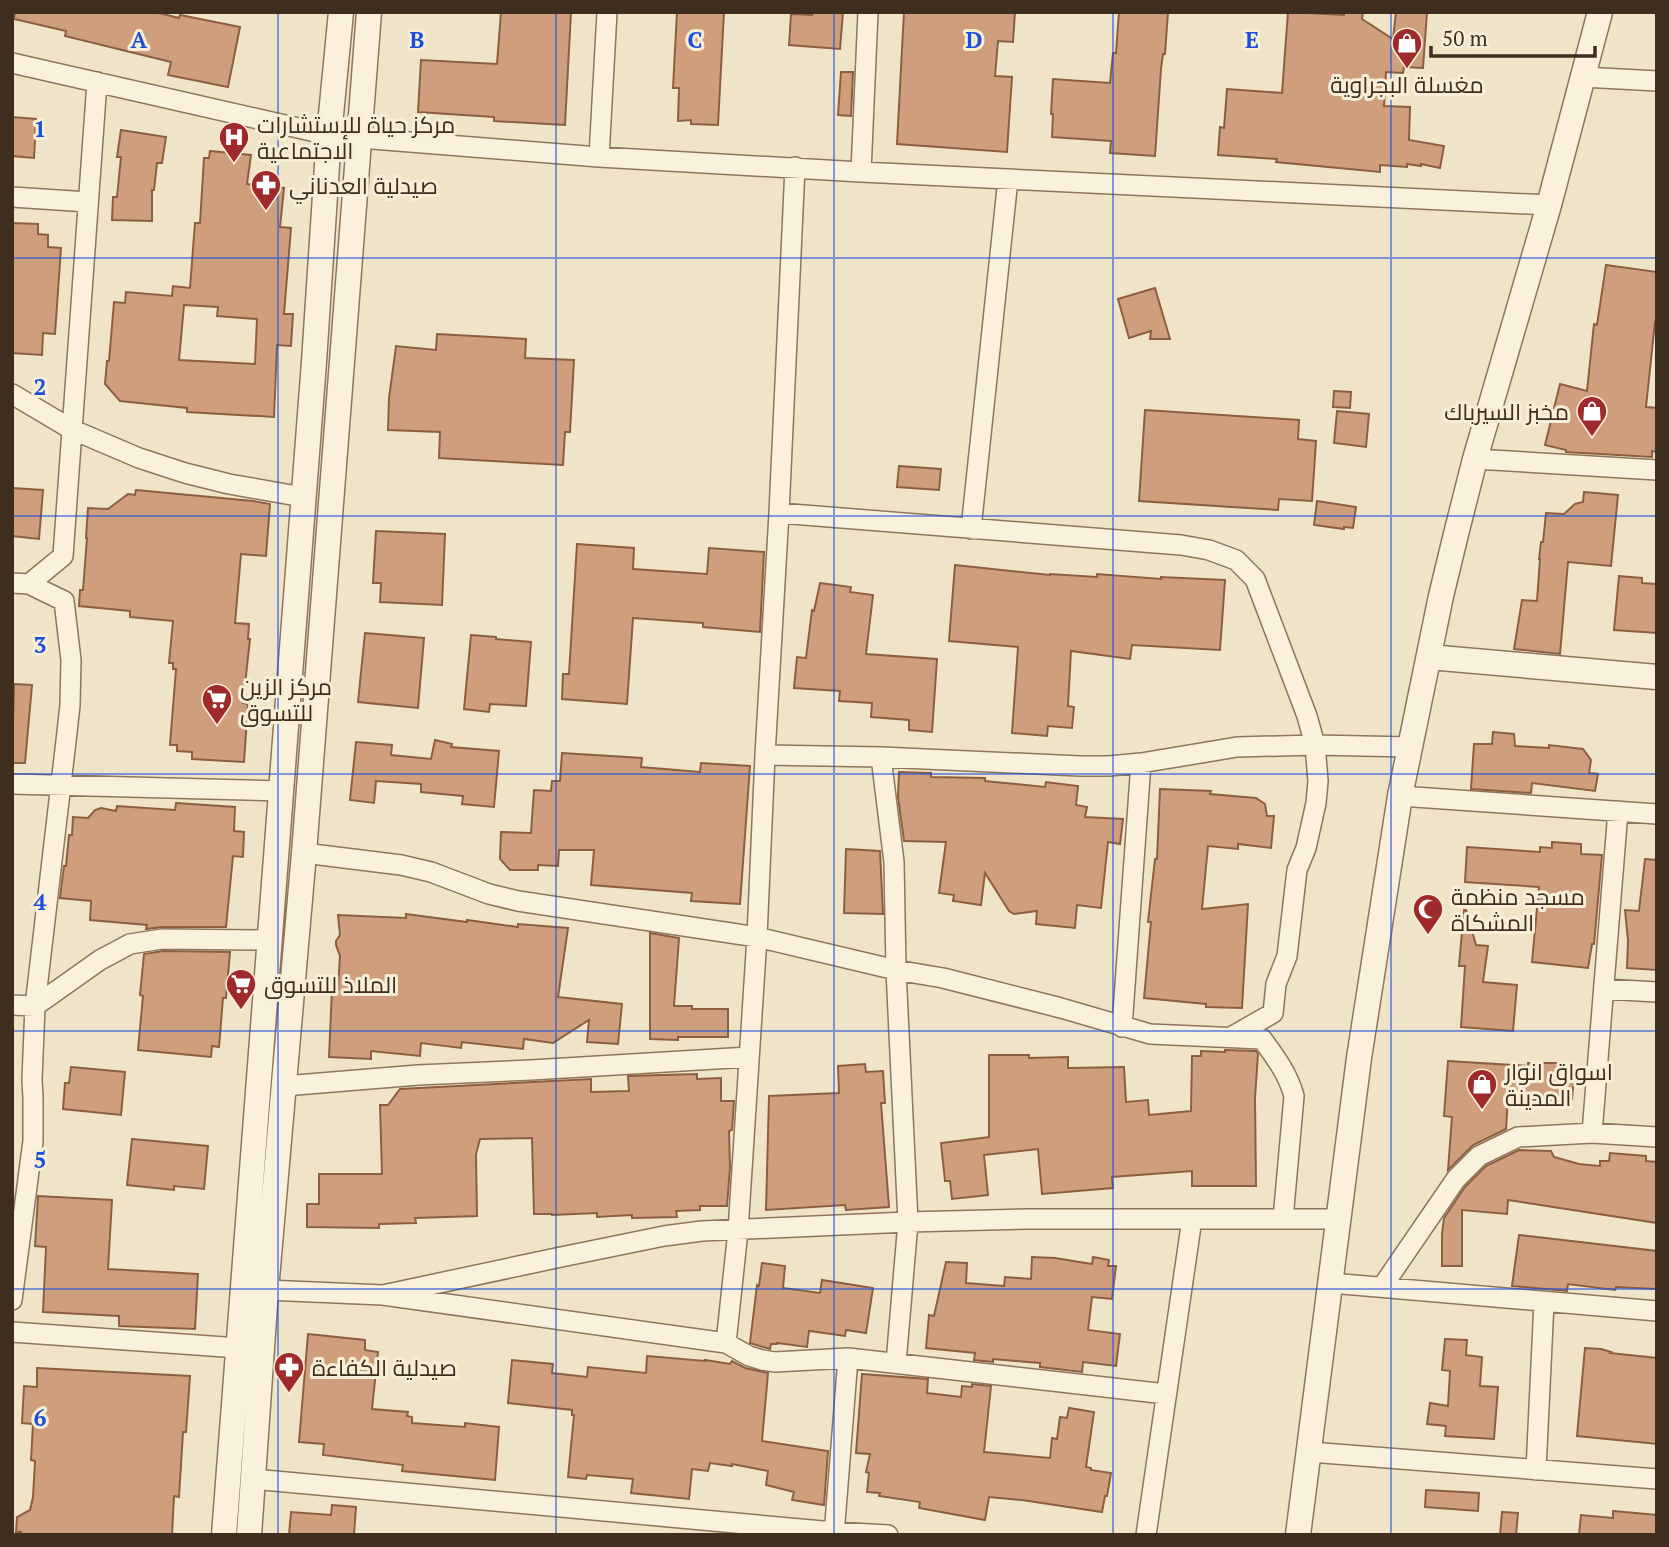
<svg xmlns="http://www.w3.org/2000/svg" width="1669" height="1547" viewBox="0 0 1669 1547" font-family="'PT Serif',Cairo,serif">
<rect width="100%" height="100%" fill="#f0e4c8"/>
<!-- building -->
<path fill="#cf9f7d" stroke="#8d5f41" stroke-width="2" fill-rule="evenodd" d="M15,12H155L179,18L180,15L240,27L228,87L168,75L171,62L65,36L66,31L14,19Z
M501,12H571L565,125L494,121V117L418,112L421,60L497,64Z
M677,12H724L718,125L691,124V120L678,121L679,88H673Z
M813,12H843L840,49L789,45L791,14L812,15Z
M904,12H1015L1013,42L998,41L995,76L1012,77L1007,152L897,144Z
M1119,12H1168L1165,54H1163L1161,69L1155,156L1110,153L1111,141L1052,137L1053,114H1051L1053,79L1110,83L1113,53H1116Z
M1288,12L1344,15V12H1363L1362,19L1393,39L1396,12H1427L1423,68L1404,67L1403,73L1386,72L1384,106L1410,107L1409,140L1444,146L1440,168L1421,164V166L1407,164V167L1380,165V172L1276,162L1277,159L1218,155L1220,127L1224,128L1227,89L1282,93Z
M841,72H853L851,116L838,115Z
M12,117L36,119L34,158L12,156Z
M121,130L166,137L162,163H157L154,190H152V221L112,220L113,197H117L121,157H117Z
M210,151L251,155L247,184L284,188L280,227L291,228L284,314H293L291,346L277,345L274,417L187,412V408L120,401L105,384L107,361H109L114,302L125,303L126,292L172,296L173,286L190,288L195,223H200L204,158H209ZM184,305L218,307L217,316L257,319L255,364L179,360Z
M12,223L38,224V234L48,235V247L61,248L55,334L43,333L42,355L12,353Z
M1606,265L1657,272V323L1655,322L1646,407L1657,408V452L1652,451V457L1566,452V450L1545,445L1560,384L1587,391L1594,324L1597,325Z
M1155,288L1170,339H1150L1151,331L1129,338L1118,299Z
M437,334L526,339L525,358L574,360L570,432H565L563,465L439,458L440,432L388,430L389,398L396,346L436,350Z
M1334,391L1351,392L1350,408L1333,407Z
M1145,410L1299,420L1298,439L1316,441L1312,501L1279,499L1278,510L1139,501Z
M1337,411L1369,414L1366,447L1334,443Z
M899,466L941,469L939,490L897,487Z
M12,488L43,490L39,539L12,536Z
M136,490L253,501L270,504L266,556L241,554L235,623L249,624L248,639H250L243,703L248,704L244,762L192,759V752L177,751V745H170L176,669H173V663H169L173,621L130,617V611L79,606L80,590H83L87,538H86L88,508L108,509L128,494L135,495Z
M1584,492L1618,495L1611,566L1568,562L1560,654L1514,649L1522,600L1537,601L1540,559H1539L1541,542H1543L1546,513L1564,514L1575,504L1583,502Z
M1317,501L1356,507L1353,528L1344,527V529L1314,525Z
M376,531L445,534L442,605L380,602L381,583H373Z
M577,544L634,548L633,569L707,574L709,548L764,552L760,632L703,627V623L633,618L627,704L562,699L563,674H569Z
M955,565L1050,575V574L1097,577V574L1161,579V577L1225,580L1220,650L1132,645L1130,659L1071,651L1068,706L1074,707L1072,728L1048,726L1047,736L1012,733L1018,647L949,641Z
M1619,576L1642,578V583L1657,584V633L1614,630Z
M820,583L851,587L850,592L873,595L866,654L937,659L932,732L909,730V720L871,717L872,703L839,701L840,691L794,688L797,657L806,658L812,610L814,611Z
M365,633L424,638L418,708L358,702Z
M471,635L496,637V639L531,642L526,706L490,704L489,712L464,709Z
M14,684L32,685L25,763H12Z
M1493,732L1514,734L1515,746L1549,748V745L1583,749L1591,760L1589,773L1598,774L1595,791L1532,783L1531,793L1471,789L1474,744H1492Z
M435,740L452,744L451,747L499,751L494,807L462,804L463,796L421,792V784L376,781L374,803L350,800L356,742L392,745L391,755L431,759Z
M562,753L642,758L641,767L700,772L701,763L750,766L740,904L691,901L692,893L591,885L594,850H559L558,866L538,865V870H510L500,859L501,832L531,833L534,790L551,791L552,781H560Z
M899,772L931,773V777L985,778V781L1045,787L1046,782L1078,786L1076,805L1087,807L1085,817L1123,819L1120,844L1108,842L1101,908L1077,905L1075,928L1036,924L1037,911L1014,914L1009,911L985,873L981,905L953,901L954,895L939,893L946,842L904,841L898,797Z
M1160,789L1211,791L1210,794L1256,798L1265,804L1267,816H1274L1271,848L1238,844V849L1208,846L1202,909L1248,904L1242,1008L1206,1007V1004L1144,998L1151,922H1148L1155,859H1157Z
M176,803L235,807L234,831L244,832L243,857L233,856L226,927H162L146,929L147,925L90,920L91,901L60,898L64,866H66L69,835H72L73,817L88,818L95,810L101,808L116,811L117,806L175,810Z
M1552,842L1581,844V854L1602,855L1594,944H1592L1588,968L1532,962L1539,887L1465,882L1467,847L1540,852V847L1552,848Z
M846,849L880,851L883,914L844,913Z
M1645,859L1657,860V970L1627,968L1628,940L1625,910L1639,911Z
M1464,910H1466L1476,945L1488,946L1483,982L1517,985L1513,1031L1461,1027L1465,966H1459Z
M406,914L467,922V920L518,927V924L568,928L558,997L622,1004L618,1044L587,1042L589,1020L553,1043L524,1039L523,1049L462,1042L461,1048L421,1043L420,1056L371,1051V1059L329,1057L332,989H338L340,956L336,945V941L340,935L338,915L406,918Z
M650,933L679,938L674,1006H692V1009H728V1037H678V1040L650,1039Z
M163,951L230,952L226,998H223L219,1047L212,1046L211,1057L138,1050L143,996L140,995L144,954Z
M1225,1050L1256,1051L1258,1054L1255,1098L1256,1186H1192V1171L1112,1177L1113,1188L1042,1194L1038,1149L984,1155L988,1195L952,1199L950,1181H945L941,1143L989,1137V1055H1029V1058L1068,1057V1068L1124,1067L1126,1102L1148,1100L1149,1115L1191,1111L1192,1056H1201V1051L1225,1052Z
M1448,1061L1528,1066V1063H1559L1558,1069H1575L1572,1099L1555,1095L1554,1101L1508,1098L1506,1129L1473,1145L1448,1170L1452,1117L1444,1116Z
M865,1064L866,1072L883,1071L885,1103H881L889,1207L846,1210L845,1205L766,1210L769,1096L839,1093L838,1066Z
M71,1067L125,1072L121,1115L63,1109L65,1083H69Z
M697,1074V1079L721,1078V1101H734L732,1130L729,1131L730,1167L727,1206H700V1210L676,1211L677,1217L632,1218V1215L597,1217V1213L552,1215V1214H534L532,1138L480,1139L476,1154L477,1216L415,1218L416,1223L379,1224V1228L307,1227V1204H319V1174H382L380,1105H388L400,1089L591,1079V1092L629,1091L628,1076Z
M132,1139L208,1146L204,1189L174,1186V1190L127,1185Z
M1519,1150L1551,1151L1554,1157L1579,1164L1600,1166V1161H1609L1610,1153L1646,1156V1161L1657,1162V1223L1508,1200L1507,1214L1462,1210V1266H1442V1234L1444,1218L1465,1187L1486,1166Z
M38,1196L112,1200L108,1269L198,1274L195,1329L119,1326V1316L43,1312L46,1247L35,1246Z
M1519,1235L1657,1251V1289L1616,1287L1615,1290L1568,1284L1567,1291L1512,1286Z
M1032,1257L1055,1258L1092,1264L1093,1257L1109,1260L1108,1266H1116L1112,1299L1092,1297L1088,1330L1120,1334L1116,1366L1083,1362L1082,1372L1040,1367V1363L993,1359V1362L974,1360L975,1353L926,1348L929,1315L934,1316L946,1262L967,1263L966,1283L1004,1286L1005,1277L1031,1279Z
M762,1263L785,1266L783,1288L820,1293L822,1280L873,1288L866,1333L846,1330L845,1336L809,1331L807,1347L777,1343V1344H771L770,1349L750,1343L757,1285L759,1286Z
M308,1334L365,1340V1350L378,1352L372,1409L408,1412L407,1416L412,1417V1423L465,1427V1423L499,1427L495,1480L402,1471L403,1465L323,1455L324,1444L299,1442Z
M1445,1339L1467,1340L1466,1355L1482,1357L1480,1386L1498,1387L1494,1439L1445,1436L1446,1426L1427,1424L1430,1403L1448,1406L1450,1371L1442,1370Z
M1585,1348L1601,1349L1611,1352L1610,1353L1657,1358V1444L1577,1436Z
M647,1356L705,1361V1360L730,1364L732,1361L745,1368L768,1373L762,1441L828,1451L824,1505L792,1500L794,1492L766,1485L768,1471L732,1464V1466L710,1463L708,1471L692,1469L689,1499L631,1493L633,1479L587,1475L586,1479L568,1477L574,1415H572V1410L508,1403L512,1360L553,1364L552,1373L587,1377L588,1367L646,1373Z
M37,1368L190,1376L186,1432H183L179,1497L174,1496L172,1535H21V1532H16L17,1517L30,1510L33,1497L35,1461L31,1460L33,1424L22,1423L24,1386L37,1387Z
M862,1374L928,1379L927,1393L961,1397L962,1386L972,1387V1384L991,1386L984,1452L1050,1458L1052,1438L1057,1439L1060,1417L1067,1418L1069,1408L1094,1412L1086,1467L1091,1468V1470L1111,1473L1107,1496H1105L1102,1512L1022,1500L989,1497L985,1520L919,1508L920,1502L879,1496L880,1493L867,1492L869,1473L866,1472L870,1454L856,1453Z
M1426,1490L1479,1493L1478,1511L1425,1507Z
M332,1505L356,1507L354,1535H289L291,1512L331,1515Z
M1613,1511L1657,1515V1535H1579L1581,1515L1613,1518Z
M1502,1512L1518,1513L1516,1535H1500Z"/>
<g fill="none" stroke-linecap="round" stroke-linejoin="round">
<!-- minor casing -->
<g stroke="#8d765c" stroke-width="22">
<path id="minor" d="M12,63L329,135L360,138L599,157L861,172L1549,205
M1583,77L1657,81
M599,157L607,12
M861,172L868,12
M12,197L88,202
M12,394L71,429L139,458L185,473L229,484L303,497
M1475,459L1657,470
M779,513L1181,545L1209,550L1236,560L1255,579L1307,716L1315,745L1318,781L1316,803L1306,848L1297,870L1287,956L1276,984L1273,1013L1231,1037
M971,529L1008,179
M12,583L29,584L64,601L71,660L70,705L66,741L35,1006L32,1080L33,1098V1141L12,1300
M29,584L63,556L97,82
M765,755L881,757L1080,766H1109L1141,763L1237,747L1315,745L1411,747
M881,757L894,862L896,970L908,1222L896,1363
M12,784L281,791
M1400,796L1657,814
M304,853L401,865L431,872L489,894L518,901L757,937L896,970L943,978L1061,1008L1150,1034L1262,1039C1276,1058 1288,1074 1294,1096L1283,1219
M1604,989L1657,992
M12,1005L35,1006L100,960L130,944L162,939L269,940
M1122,1027L1141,763
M284,1086L418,1075L531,1070L749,1057
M1592,1133L1618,811
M1331,1283L1657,1311
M1382,1287L1456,1179L1479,1156L1518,1137L1592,1133L1657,1137
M266,1290L383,1295L726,1343L749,1356L762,1360L775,1362L848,1358L1166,1394
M383,1295L561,1257L664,1236L702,1231L908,1222L1028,1219H1340
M12,1332L239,1348
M726,1343L738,1231L757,937L765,755L779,513L795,167
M1310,1452L1657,1479
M1536,1470L1544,1302
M253,1479L834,1532L888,1535
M834,1535L848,1358
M1146,1535L1192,1219"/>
</g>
<!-- tertiary casing -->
<g stroke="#8d765c" stroke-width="27">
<path id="tertiary" d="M1429,657L1657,677
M224,1535L314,362L329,135L341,12
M249,1535L266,1290L304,853L369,12
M1298,1535L1359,1058L1400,796L1441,596L1456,534L1475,459L1549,205L1600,12"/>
</g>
<!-- minor -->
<use href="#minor" stroke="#faf1dc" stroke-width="19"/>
<!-- tertiary -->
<use href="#tertiary" stroke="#faf1dc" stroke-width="24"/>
</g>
<!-- grid -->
<path fill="none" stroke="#1d4ed8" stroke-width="2" stroke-opacity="0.55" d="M278,12V1535M556,12V1535M834,12V1535M1113,12V1535M1391,12V1535M12,258H1657M12,516H1657M12,774H1657M12,1031H1657M12,1289H1657"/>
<!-- icons -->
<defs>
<g id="shop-pin" transform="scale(1.575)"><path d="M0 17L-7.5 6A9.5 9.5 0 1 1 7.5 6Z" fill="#9e2a2b" stroke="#f7eed8"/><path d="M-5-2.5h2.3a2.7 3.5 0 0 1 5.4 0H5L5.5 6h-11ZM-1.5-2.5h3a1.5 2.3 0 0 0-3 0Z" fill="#fff"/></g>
<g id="hospital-pin" transform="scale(1.575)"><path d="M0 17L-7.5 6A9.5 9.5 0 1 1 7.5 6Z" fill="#9e2a2b" stroke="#f7eed8"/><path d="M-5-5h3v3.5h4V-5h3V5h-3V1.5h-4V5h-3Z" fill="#fff"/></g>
<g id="pharmacy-pin" transform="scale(1.575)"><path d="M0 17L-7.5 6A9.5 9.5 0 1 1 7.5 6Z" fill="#9e2a2b" stroke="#f7eed8"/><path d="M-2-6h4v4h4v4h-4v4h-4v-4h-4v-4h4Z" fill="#fff"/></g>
<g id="supermarket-pin" transform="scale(1.575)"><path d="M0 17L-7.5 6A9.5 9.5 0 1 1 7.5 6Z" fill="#9e2a2b" stroke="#f7eed8"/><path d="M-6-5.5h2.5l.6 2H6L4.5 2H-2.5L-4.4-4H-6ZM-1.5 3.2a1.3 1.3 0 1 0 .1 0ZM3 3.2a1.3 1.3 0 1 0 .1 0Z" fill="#fff"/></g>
<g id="mosque-pin" transform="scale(1.575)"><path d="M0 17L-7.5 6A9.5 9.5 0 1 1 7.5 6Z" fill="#9e2a2b" stroke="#f7eed8"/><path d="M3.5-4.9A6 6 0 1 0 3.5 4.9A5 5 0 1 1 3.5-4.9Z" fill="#fff"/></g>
</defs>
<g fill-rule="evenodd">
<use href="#shop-pin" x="1407" y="43"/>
<use href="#hospital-pin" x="234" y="137"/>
<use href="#pharmacy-pin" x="266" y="185"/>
<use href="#shop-pin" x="1592" y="411"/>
<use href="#supermarket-pin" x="217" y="699"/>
<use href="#mosque-pin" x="1428" y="909"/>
<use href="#supermarket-pin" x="241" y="984"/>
<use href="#shop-pin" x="1482" y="1084"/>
<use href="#pharmacy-pin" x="289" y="1367"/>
</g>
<g text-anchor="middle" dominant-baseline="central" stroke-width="6" stroke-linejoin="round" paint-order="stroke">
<!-- poi labels -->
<g font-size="23" fill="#3d2e20" stroke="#f7eed8" text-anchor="start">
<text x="1407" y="84" text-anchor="middle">مغسلة البجراوية</text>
<text x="257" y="124">مركز حياة للإستشارات<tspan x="257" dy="26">الاجتماعية</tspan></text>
<text x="289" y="185">صيدلية العدناني</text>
<text x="1569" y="411" text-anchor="end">مخبز السيرباك</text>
<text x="240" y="686">مركز الزين<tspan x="240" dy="26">للتسوق</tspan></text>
<text x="1451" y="896">مسجد منظمة<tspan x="1451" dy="26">المشكاة</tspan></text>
<text x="264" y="984">الملاذ للتسوق</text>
<text x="1505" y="1071">اسواق انوار<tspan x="1505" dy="26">المدينة</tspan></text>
<text x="312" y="1367">صيدلية الكفاءة</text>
</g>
</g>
<g font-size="23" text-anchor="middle" font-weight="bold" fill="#1d4ed8" stroke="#f7eed8" stroke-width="6" stroke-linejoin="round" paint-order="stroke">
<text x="139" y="48">A</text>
<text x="417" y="48">B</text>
<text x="695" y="48">C</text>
<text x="974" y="48">D</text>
<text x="1252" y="48">E</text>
<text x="40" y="137">1</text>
<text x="40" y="395">2</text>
<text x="40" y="653">3</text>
<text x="40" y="910">4</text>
<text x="40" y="1168">5</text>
<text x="40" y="1426">6</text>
</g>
<!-- border -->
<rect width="1669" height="1547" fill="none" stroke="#3d2e20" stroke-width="28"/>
<!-- scale -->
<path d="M1431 46v10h164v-10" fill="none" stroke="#3d2e20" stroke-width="3.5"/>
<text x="1442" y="46" font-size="21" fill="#3d2e20" stroke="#f7eed8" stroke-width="5" paint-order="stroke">50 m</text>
</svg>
